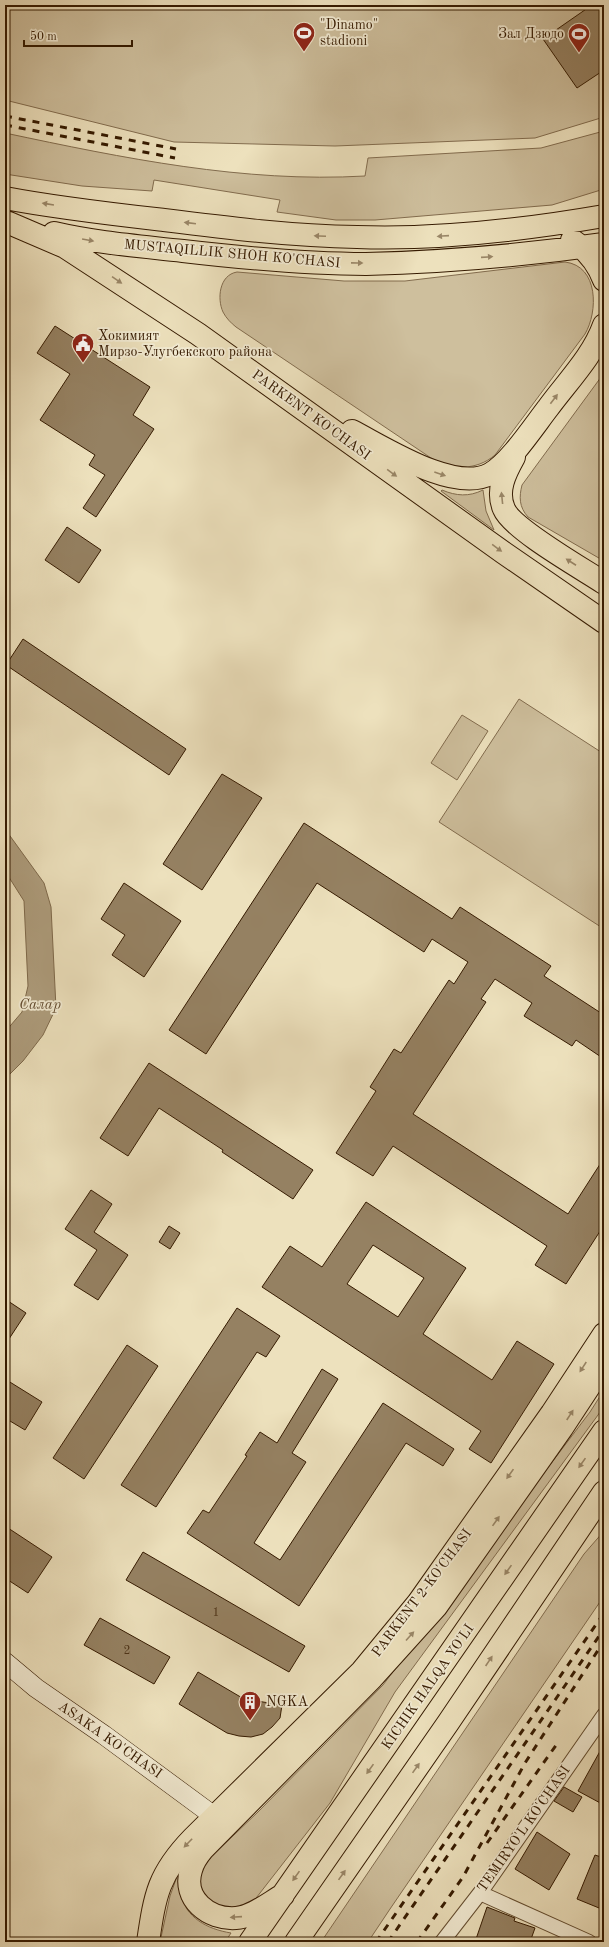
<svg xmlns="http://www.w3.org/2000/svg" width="609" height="1947" viewBox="0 0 609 1947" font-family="'Old Standard TT',serif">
<rect width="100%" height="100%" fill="#ede1bd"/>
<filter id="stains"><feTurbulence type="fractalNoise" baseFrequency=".005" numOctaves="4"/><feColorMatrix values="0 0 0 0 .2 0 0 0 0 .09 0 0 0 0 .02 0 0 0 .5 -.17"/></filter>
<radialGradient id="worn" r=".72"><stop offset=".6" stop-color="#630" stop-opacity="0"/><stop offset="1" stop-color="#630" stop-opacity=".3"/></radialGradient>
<!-- green -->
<path fill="#cebf9d" stroke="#826c4e" d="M85,5H604V117L535,138L335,146L174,142L5,100V7Z
M604,131V189L552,205L375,220H336L277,212L280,200L154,180L152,191L82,186L5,174V133C123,158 244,183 365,176L368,158L541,148Z
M565,262C599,266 598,312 585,334L495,455C476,471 452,470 431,458L236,327C231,323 226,318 223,312C217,299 219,275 237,272L344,281H405Z
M604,373V561L528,517C519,507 519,497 522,485Z
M442,490C456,496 469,497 483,490L486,511L494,530L441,491Z
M519,699L604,754V929L439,822Z
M462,715L488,731L457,780L431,763Z
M604,1390V1406L598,1415L395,1692L330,1803L253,1902L237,1913L207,1902L199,1882L200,1871L211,1857L258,1812L383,1685L590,1412Z
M604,1531V1596L390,1909L368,1942H321L584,1554Z
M179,1871C179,1878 178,1886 180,1893C186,1918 207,1929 231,1933L225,1942H160L170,1896Z"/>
<!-- water -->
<path fill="#ae9d7d" stroke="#7e694b" d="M5,829L44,883L51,907L56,1008L43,1035L23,1061L5,1079V1032L22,1012L28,986L24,901L5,871Z"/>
<!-- building -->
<path fill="#958162" stroke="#351a00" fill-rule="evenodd" d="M592,5H604V70L577,88L543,39Z
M55,326L150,387L133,415L154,429L96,517L83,508L105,475L89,465L95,455L40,420L70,374L37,353Z
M67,527L101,550L79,583L45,560Z
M23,639L186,749L169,775L6,665Z
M222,774L262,798L202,890L163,864Z
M304,823L452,919L460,907L551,966L544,976L604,1015V1059L576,1040L572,1046L524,1016L532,1003L495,979L481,999L486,1002L413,1114L568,1214L604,1158V1225L566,1284L535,1265L547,1246L393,1146L373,1176L336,1153L376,1091L370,1087L394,1049L401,1053L449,980L454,984L468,962L432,939L424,952L317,883L206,1054L169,1030Z
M124,883L181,921L144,977L112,955L125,935L101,919Z
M149,1063L313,1170L293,1199L222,1152L223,1150L159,1108L128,1156L100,1138Z
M91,1190L112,1204L94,1232L128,1255L98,1300L74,1285L97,1250L65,1229Z
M366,1202L466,1268L423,1334L492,1380L517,1341L554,1364L491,1463L469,1449L481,1431L262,1287L290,1246L322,1267ZM373,1245L424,1278L398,1317L347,1284Z
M169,1226L180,1233L170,1249L159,1242Z
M5,1299L26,1313L5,1345Z
M237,1308L280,1336L266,1357L257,1352L156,1507L121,1485Z
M127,1345L158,1366L84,1479L53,1458Z
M322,1369L338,1379L292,1453L306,1462L254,1543L280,1560L383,1403L454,1449L443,1466L406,1443L299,1606L187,1533L203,1510L209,1513L247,1456L245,1455L260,1432L277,1443Z
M5,1379L42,1402L25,1430L5,1418Z
M5,1526L52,1557L28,1593L5,1578Z
M143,1552L305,1646L289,1672L126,1580Z
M100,1618L170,1657L154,1684L84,1645Z
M198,1672L244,1699L282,1705L280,1718L272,1727L263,1734L251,1737L239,1736L227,1733L179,1704Z
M604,1744V1805L578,1791Z
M564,1787L582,1797L573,1812L554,1801Z
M537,1832L570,1854L549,1890L515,1869Z
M595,1855L604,1858V1910L577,1899Z
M487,1907L515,1918L514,1921L535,1928L530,1942H475Z"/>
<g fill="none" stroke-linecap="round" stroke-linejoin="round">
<!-- street casing -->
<g stroke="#634c2f" stroke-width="16">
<path id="street" d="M480,1893L589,1942
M442,1942L480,1893L604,1715"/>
</g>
<!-- secondary casing -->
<g stroke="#351a00" stroke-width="20">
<path id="secondary" d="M5,1662L36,1688L104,1735L226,1825"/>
</g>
<!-- primary casing -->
<g stroke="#351a00" stroke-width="24">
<path id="primary" d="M5,198C57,208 111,214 164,220C228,228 292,236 357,237C440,240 523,230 604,216
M9,223L65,247L198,334L504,553L604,622
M54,233C97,243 139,246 183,251C243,258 305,264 366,264C445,262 526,255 604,244
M572,240C587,250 598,264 604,280
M352,431C385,448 454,493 490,474C509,464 534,426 548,408C567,382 593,356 604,325
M514,457C505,473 496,491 504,509C512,529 583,569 604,583
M148,1942C155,1895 158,1874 193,1838L362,1671L418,1603L552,1413L604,1334"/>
</g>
<!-- highway casing -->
<g stroke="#351a00" stroke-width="24">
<path id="highway" d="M283,1895C269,1903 252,1917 236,1918C209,1920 182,1899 191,1870C193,1862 198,1855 203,1849L372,1678L436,1607L562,1428L604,1364
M250,1942L604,1431
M296,1942L448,1723L604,1492"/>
</g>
<!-- street -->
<use href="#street" stroke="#f3ecd4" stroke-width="14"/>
<!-- secondary -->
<use href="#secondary" stroke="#f3ecd4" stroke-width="19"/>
<!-- primary -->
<use href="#primary" stroke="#ede1bd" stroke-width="22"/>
<!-- highway -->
<use href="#highway" stroke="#ede1bd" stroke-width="22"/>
<!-- rail -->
<path stroke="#351a00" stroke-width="3" stroke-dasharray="7 7" stroke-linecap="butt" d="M5,116L176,149
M5,125L175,158
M487,1843L559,1741
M376,1942L604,1613
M388,1942L604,1629
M417,1942L463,1877L525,1763L604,1641"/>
</g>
<!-- one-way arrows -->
<defs><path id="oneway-solid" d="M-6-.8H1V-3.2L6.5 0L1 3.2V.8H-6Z"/></defs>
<g fill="#9a8768">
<use href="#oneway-solid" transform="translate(48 204) rotate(-171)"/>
<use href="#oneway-solid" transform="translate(190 223) rotate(-173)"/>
<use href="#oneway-solid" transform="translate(320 236) rotate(-178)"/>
<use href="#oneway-solid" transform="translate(443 236) rotate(176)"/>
<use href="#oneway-solid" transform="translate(88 240) rotate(10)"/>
<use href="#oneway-solid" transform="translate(487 257) rotate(-4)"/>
<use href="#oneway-solid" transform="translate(357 263) rotate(1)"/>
<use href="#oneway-solid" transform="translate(117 280) rotate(34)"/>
<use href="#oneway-solid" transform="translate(554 399) rotate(-53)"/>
<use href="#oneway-solid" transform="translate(392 473) rotate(36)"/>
<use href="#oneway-solid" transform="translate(440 474) rotate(19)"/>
<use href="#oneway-solid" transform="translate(502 498) rotate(-96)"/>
<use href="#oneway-solid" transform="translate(497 548) rotate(36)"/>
<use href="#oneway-solid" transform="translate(571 562) rotate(-147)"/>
<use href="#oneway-solid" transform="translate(583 1367) rotate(123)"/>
<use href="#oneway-solid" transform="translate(570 1415) rotate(-57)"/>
<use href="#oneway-solid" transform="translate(582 1463) rotate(125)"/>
<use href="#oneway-solid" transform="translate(510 1474) rotate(125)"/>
<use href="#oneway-solid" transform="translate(496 1521) rotate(-55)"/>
<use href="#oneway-solid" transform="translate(508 1570) rotate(125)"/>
<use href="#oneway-solid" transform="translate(410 1636) rotate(-48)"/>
<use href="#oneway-solid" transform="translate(489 1661) rotate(-56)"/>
<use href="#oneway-solid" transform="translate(416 1768) rotate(-55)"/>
<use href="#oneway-solid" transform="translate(370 1769) rotate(125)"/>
<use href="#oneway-solid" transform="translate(188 1843) rotate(134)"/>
<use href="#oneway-solid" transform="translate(342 1875) rotate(-55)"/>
<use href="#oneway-solid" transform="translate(296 1876) rotate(125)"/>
<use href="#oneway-solid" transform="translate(236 1917) rotate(176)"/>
</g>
<!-- icons -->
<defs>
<g id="stadium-pin" transform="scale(1.15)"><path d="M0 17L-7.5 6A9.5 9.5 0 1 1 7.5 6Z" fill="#8f2418" stroke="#f3ecd4"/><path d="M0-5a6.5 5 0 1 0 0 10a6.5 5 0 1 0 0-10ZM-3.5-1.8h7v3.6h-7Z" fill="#fff"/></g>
<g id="civic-pin" transform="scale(1.15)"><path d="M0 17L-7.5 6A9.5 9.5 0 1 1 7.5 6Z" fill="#8f2418" stroke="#f3ecd4"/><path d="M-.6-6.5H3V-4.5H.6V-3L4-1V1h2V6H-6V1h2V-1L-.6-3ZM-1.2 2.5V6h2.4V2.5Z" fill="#fff"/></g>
<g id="building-pin" transform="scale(1.15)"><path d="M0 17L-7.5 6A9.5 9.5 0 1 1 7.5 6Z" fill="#8f2418" stroke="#f3ecd4"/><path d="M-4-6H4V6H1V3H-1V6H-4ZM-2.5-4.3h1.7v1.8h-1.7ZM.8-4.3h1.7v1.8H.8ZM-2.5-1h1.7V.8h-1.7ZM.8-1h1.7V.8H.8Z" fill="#fff"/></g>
</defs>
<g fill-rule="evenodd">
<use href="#stadium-pin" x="304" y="33"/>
<use href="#stadium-pin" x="579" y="34"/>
<use href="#civic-pin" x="83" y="344"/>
<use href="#building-pin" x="250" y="1702"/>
</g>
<g text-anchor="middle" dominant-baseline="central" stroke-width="3.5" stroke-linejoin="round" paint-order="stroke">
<!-- number labels -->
<g font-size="12" fill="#4d3418">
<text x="216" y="1613">1</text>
<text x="127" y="1651">2</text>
</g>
<!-- poi labels -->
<g font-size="14" fill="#351a00" stroke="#f3ecd4" text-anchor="start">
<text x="320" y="25">"Dinamo"<tspan x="320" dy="16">stadioni</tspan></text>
<text x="564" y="34" text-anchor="end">Зал Дзюдо</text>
<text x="98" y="336">Хокимият<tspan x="98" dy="16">Мирзо-Улугбекского района</tspan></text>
<text x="266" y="1702">NGKA</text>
</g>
<!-- street labels -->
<g font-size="14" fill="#351a00" stroke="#f3ecd4">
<text transform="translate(232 254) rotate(5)">MUSTAQILLIK SHOH KO'CHASI</text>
<text transform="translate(311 415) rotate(36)">PARKENT KO'CHASI</text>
<text transform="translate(422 1593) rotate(-53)">PARKENT 2-KO'CHASI</text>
<text transform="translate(428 1687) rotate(-55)">KICHIK HALQA YO'LI</text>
<text transform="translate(110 1740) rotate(35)">ASAKA KO'CHASI</text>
<text transform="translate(524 1829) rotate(-55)">TEMIRYO'L KO'CHASI</text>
</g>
<!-- water labels -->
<g font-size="15" font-style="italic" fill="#654e32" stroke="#f3ecd4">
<text x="40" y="1005">Салар</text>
</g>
</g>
<!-- margin -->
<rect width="609" height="1947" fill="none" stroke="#ede1bd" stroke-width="20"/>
<rect x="6" y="6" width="597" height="1935" fill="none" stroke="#351a00" stroke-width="2"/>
<rect x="10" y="10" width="589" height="1927" fill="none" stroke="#351a00"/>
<!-- scale -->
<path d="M24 40v6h108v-6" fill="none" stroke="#351a00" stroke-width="2"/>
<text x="30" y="40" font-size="12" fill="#351a00" stroke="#f3ecd4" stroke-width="3" paint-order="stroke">50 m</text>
<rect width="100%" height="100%" filter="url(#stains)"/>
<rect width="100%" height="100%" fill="url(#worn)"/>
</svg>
